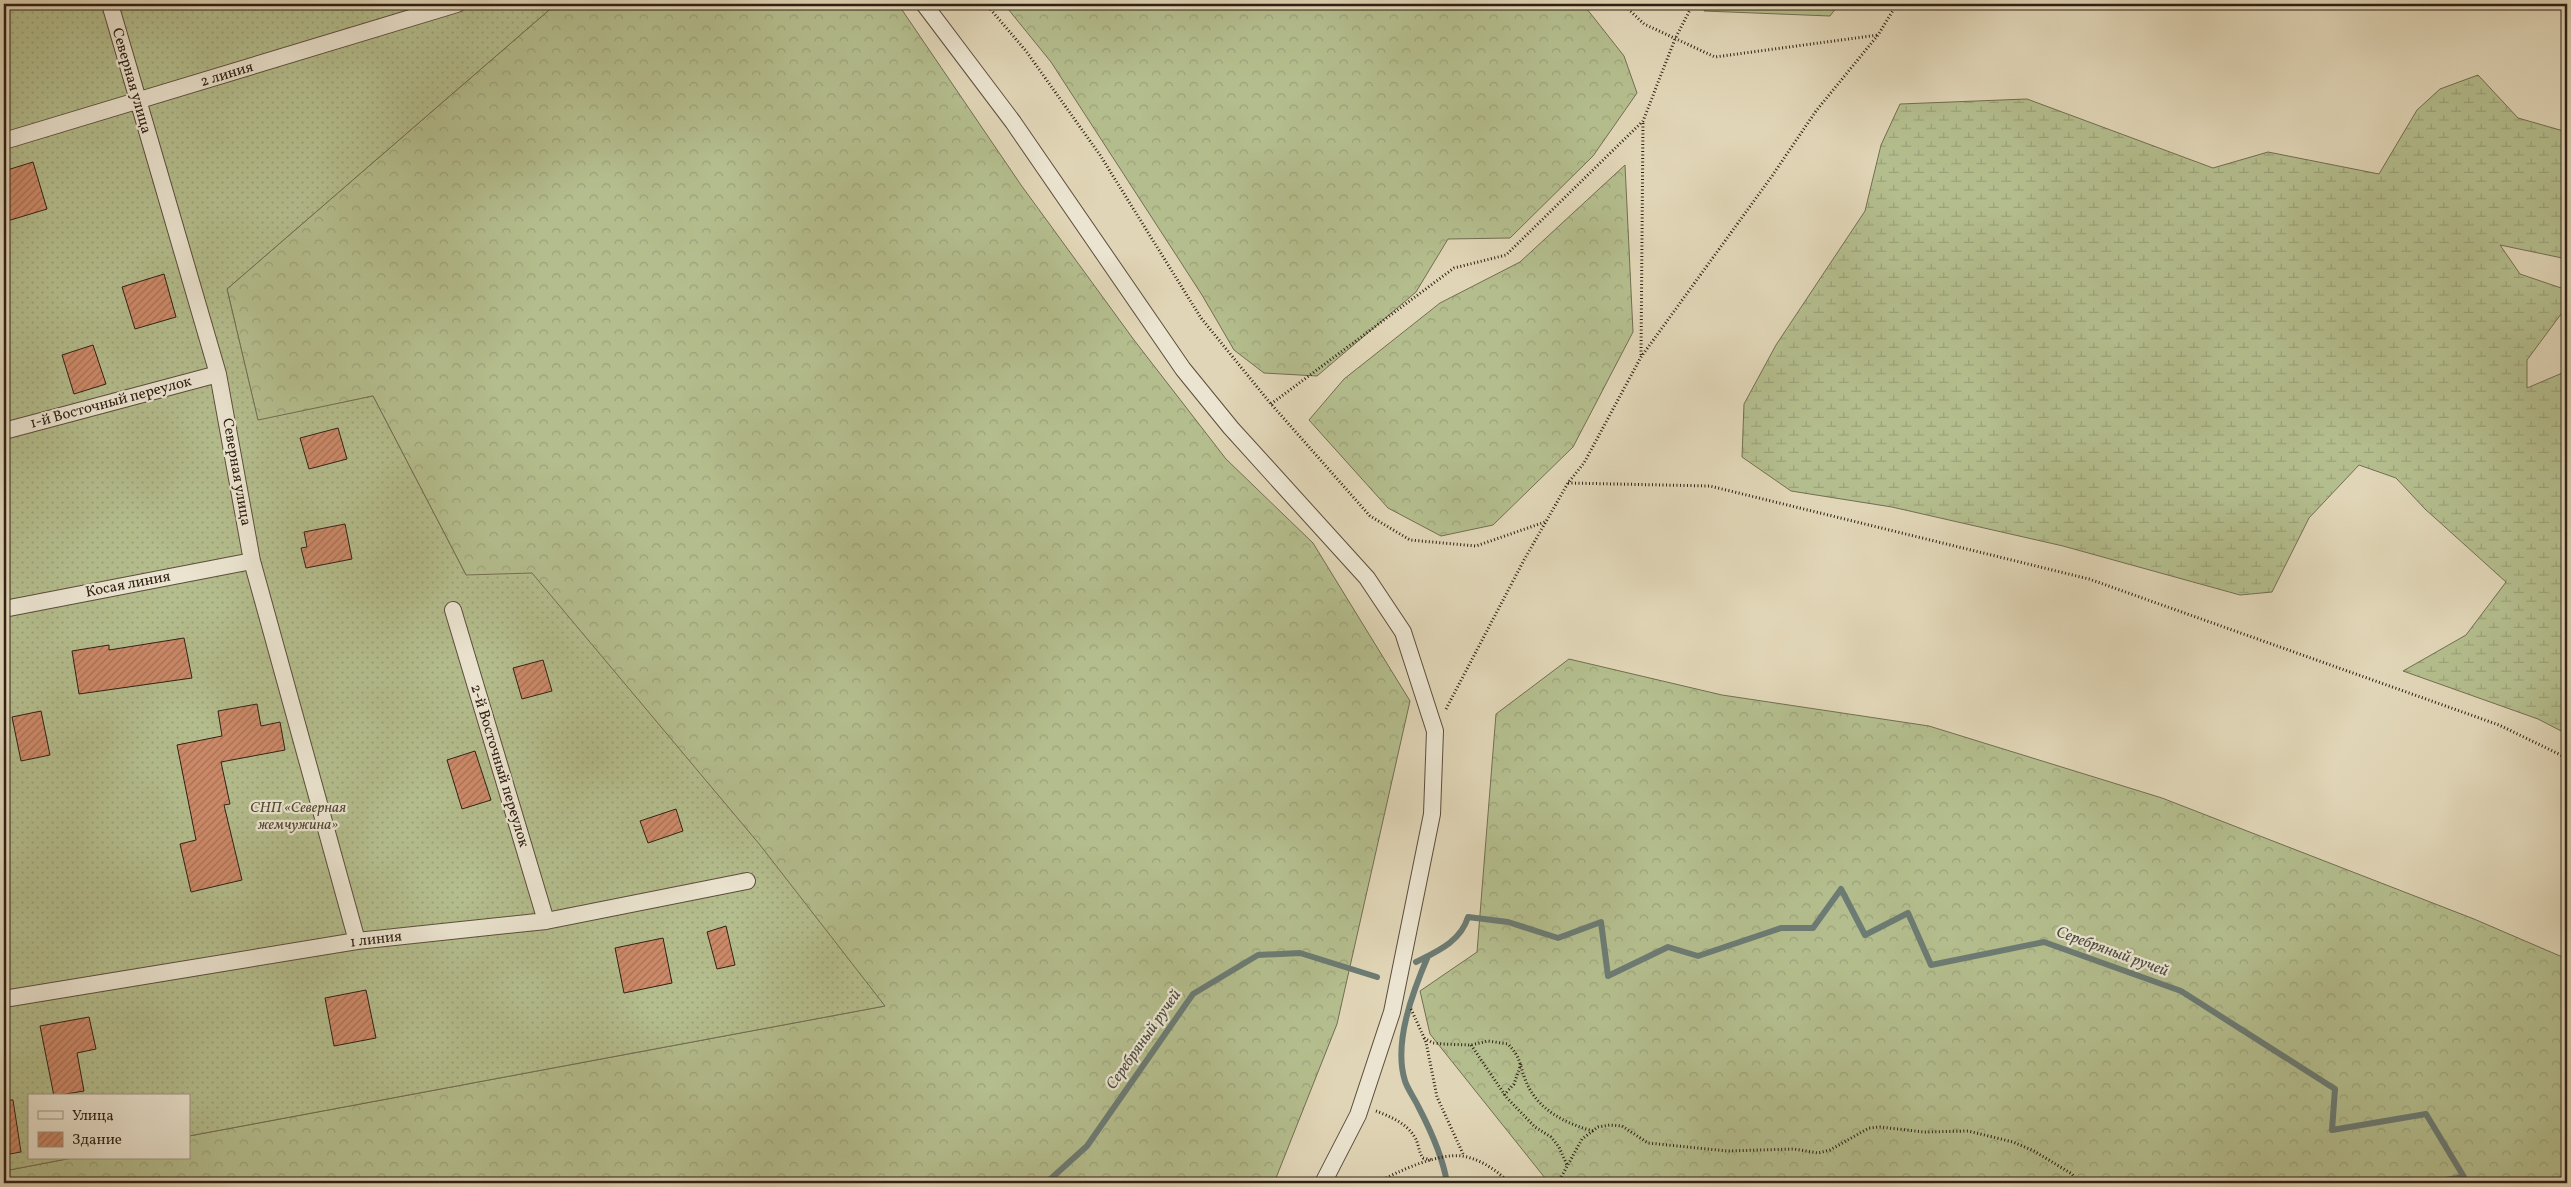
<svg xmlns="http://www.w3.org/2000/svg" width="2571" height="1187" viewBox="0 0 2571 1187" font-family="Vollkorn,serif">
<defs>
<pattern id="forest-crowns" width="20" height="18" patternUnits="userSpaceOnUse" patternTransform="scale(1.25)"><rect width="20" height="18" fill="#b4bd8d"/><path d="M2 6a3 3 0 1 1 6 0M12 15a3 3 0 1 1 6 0" fill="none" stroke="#9ba279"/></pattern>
<pattern id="wetland-marsh" width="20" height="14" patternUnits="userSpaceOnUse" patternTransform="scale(1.25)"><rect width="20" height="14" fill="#b4bd8d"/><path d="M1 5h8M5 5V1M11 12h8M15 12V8" fill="none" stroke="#9ba279"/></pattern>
<pattern id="garden-dots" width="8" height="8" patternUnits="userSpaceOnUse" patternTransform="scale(1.25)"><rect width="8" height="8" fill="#b4bd8d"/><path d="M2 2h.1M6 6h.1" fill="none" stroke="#9ba279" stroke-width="1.8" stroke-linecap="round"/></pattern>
<pattern id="building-hatch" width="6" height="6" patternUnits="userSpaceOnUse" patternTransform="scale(1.25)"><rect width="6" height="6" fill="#cd8a69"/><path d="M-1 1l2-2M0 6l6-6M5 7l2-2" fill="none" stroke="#a77055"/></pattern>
</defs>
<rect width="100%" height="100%" fill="#e0d5b6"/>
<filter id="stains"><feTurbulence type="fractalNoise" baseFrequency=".004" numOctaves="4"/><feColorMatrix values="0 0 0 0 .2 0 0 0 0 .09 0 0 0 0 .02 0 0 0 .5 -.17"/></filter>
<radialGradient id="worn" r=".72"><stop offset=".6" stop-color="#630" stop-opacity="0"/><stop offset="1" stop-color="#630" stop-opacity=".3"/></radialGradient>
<!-- forest -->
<path fill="url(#forest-crowns)" stroke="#726e51" d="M556,4H898L1021,185L1134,340L1226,459L1313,543L1410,701L1337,1024L1274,1183H4V1171L72,1158H189V1136L885,1006L466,575L373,396L258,421L227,289Z
M1004,4H1583L1624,56L1637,93L1593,156L1510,238L1448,239L1416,292L1317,376L1264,373L1234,350L1202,295L1051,62Z
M1707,4H1839L1830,16L1704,11Z
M1625,165L1633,332L1573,447L1493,525L1441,536L1388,508L1309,420L1344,379L1440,303L1520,262Z
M1569,659L1722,695L1929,726L2162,798L2474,919L2567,959V1183H1549L1430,1034L1420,991L1477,952L1496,714Z"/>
<!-- wetland -->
<path fill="url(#wetland-marsh)" stroke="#726e51" d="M2478,75L2518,118L2567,132V259L2500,245L2520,274L2567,290V306L2527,360V388L2567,371V734L2538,719L2403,671L2466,635L2506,582L2425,509L2396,478L2359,465L2309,518L2272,592L2240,595L2063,546L1892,507L1791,491L1742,457L1744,404L1776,345L1865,211L1881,145L1900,104L2027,99L2213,168L2268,152L2379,174L2417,110L2440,89Z"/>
<!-- garden -->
<path fill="url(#garden-dots)" stroke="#726e51" d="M4,4H556L227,289L258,420L373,396L466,575L532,573L760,845L885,1006L189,1136V1096H29V1158H72L4,1171Z"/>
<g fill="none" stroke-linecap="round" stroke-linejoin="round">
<!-- stream -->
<path stroke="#6c7b73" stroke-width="6" d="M1428,956C1413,991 1393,1043 1405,1081C1408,1090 1415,1099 1419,1108C1431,1131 1443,1158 1447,1183
M1416,962C1438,951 1461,941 1468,917L1508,922L1558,938L1601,922L1608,976L1668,947L1698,956L1781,928H1813L1841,889L1865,935L1908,913L1931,965L2044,942L2181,991L2335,1089L2332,1130L2426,1114L2464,1177L2427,1183
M1046,1183L1087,1146L1193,994L1258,955L1300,953L1377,977"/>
</g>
<!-- building -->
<path fill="url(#building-hatch)" stroke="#302015" d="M33,162L47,209L4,222V171Z
M164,274L176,317L135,329L122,287Z
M93,345L106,384L74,394L62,355Z
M338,428L347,459L309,469L300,438Z
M345,524L352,559L306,568L301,548L307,547L304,532Z
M184,638L192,678L79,694L72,651L109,645V650Z
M543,660L552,691L522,699L513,668Z
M257,704L261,726L280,722L285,750L221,762L230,804L224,805L242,880L191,892L180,844L196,840L177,745L222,736L218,711Z
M41,711L50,755L21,761L12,717Z
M475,751L491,800L462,809L447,760Z
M676,809L683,831L648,843L640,821Z
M726,926L735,965L717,969L707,932Z
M663,938L672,983L624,993L615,948Z
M366,990L376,1038L334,1046L325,998Z
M89,1017L96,1049L77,1053L84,1091L54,1096L40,1026Z
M4,1100H13L21,1152L4,1155Z"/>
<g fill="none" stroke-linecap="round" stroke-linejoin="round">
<!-- minor casing -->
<g stroke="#5c4d3d" stroke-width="18">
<path id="minor" d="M110,4L218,374L252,561L357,941
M924,4L1013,122L1183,369L1231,428L1367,578L1403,632L1435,731L1432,814L1392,1012L1358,1115L1323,1183
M4,141L457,4
M4,431L218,374
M4,609L252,561
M453,610L546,921
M4,999L357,941L546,921L747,881"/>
</g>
<!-- path -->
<path stroke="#302015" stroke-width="3" stroke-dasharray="1 2.5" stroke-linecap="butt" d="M986,4L1026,51L1100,155L1201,318L1271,404L1370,516L1410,540L1476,546L1545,522
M1623,4L1644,24L1715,57L1878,35
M1641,355L1643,122
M1271,404L1454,268L1506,255L1643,121L1675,39L1693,4
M1568,483L1710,486L2089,579L2499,725L2567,758
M1446,709L1524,560L1568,483L1584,463L1641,357L1772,176L1816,111L1878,35L1897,4
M1411,1009L1426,1042L1437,1097L1464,1156
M1424,1038L1433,1043L1443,1044L1471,1045L1488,1041L1508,1044C1521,1058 1519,1063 1525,1079C1536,1109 1564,1123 1593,1131
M1471,1045L1507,1098L1535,1127L1551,1137L1559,1147L1567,1165
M1504,1095L1514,1084L1521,1064
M1376,1111C1389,1116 1406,1123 1414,1136C1419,1143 1418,1151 1423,1158L1431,1160
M1377,1183C1398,1171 1438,1153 1462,1156C1481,1159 1497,1171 1510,1183
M1558,1183L1582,1139L1598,1127L1610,1125L1622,1126L1648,1143L1727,1151L1794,1149L1818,1153L1830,1150L1869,1128L1880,1127L1924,1132L1968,1131L2013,1142L2034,1151L2072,1174L2079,1183"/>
<!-- minor -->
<use href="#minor" stroke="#ebe4d0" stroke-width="16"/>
</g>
<g text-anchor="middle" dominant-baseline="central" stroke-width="4.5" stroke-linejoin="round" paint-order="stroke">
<!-- street labels -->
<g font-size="15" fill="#302015" stroke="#ebe4d0">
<text transform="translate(227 75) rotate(-17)">2 линия</text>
<text transform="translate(131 81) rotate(74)">Северная улица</text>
<text transform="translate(111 403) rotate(-15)">1-й Восточный переулок</text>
<text transform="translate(236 472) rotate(80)">Северная улица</text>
<text transform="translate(128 585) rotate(-11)">Косая линия</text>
<text transform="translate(499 766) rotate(73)">2-й Восточный переулок</text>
<text transform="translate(376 940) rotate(-7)">1 линия</text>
</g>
<!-- park labels -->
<g font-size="15" font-style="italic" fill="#514733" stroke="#ebe4d0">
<text x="298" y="808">СНП «Северная<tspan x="298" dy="17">жемчужина»</tspan></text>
</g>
<!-- water labels -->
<g font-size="16" font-style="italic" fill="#4e4e44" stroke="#ebe4d0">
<text transform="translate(2112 952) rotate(20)">Серебряный ручей</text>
<text transform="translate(1144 1040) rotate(-55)">Серебряный ручей</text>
</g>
</g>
<!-- margin -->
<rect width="2571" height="1187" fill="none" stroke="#e0d5b6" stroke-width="20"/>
<rect x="5" y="5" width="2561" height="1177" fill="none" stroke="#302015" stroke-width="2.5"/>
<rect x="10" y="10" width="2551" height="1167" fill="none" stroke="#302015"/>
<!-- legend -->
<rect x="28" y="1094" width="162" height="65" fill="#ebe4d0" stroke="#a09685"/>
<rect x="38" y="1111" width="25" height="8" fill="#ebe4d0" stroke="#a09685"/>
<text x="72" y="1120" font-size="15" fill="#302015">Улица</text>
<rect x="38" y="1132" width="25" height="15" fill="url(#building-hatch)" stroke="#a09685"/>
<text x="72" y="1144" font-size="15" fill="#302015">Здание</text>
<rect width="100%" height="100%" filter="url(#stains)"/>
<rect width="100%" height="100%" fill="url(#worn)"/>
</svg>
